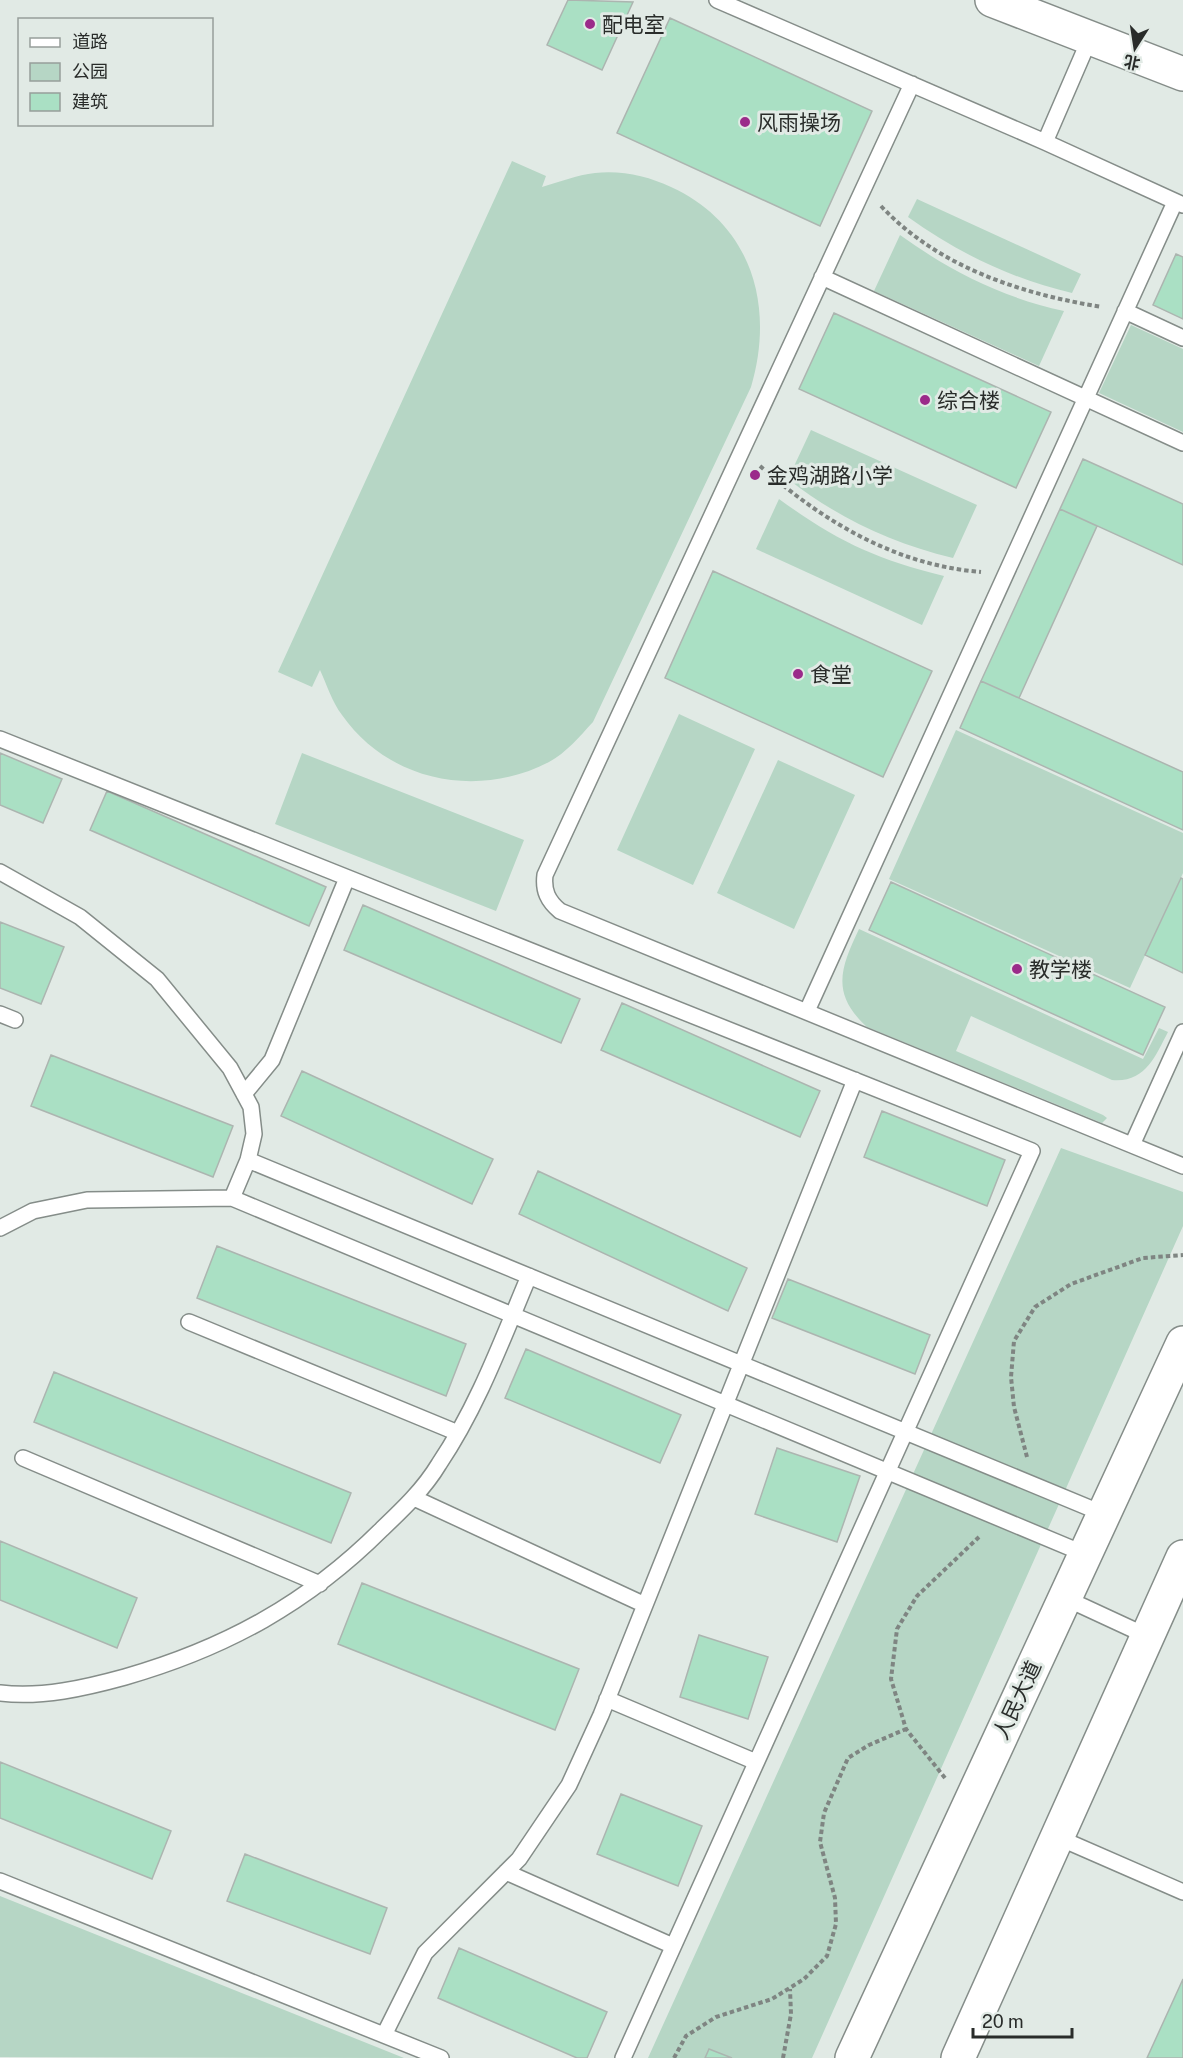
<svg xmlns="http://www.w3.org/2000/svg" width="1183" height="2058" viewBox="0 0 1183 2058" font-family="'Public Sans','Noto Sans SC',sans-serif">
<rect width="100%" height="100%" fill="#e1eae5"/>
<!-- green -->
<path fill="#b6d6c5" d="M512,161L546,176L542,187C559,182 577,175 595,173C621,170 648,176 671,187C752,224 775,306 751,387L593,722C580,736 566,753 549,762C478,799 389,782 342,715C332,702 327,685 320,670L312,687L278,672Z
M917,199L1081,274L1072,293C1012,279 958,253 908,217Z
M900,235C950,271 1003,298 1064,311L1039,366L874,291Z
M1131,325L1183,349V432L1099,393Z
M811,430L977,505L953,558C891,543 838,518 788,479Z
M779,499C837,541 875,559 944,576L922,625L756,549Z
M679,714L755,749L693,885L617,850Z
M956,730L1183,833V873L1130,988L889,879Z
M302,753L524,840L496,911L275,824Z
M778,760L855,795L794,929L717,893Z
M859,929L1143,1059L1159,1028L1168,1032C1155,1057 1145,1083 1112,1080L971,1016L956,1051L1103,1115L1107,1118L1102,1123L867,1027C831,994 840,969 859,929Z
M1061,1148L1183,1192V1226L812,2058H648Z
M0,1896L404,2058L0,2057Z"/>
<!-- building -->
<path fill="#aae0c4" stroke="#acb5b0" stroke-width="1.5" d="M568,0L633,2L602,70L547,45Z
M670,18L872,111L820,226L617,133Z
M1176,254L1183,257V319L1153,305Z
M834,313L1051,412L1016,488L799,389Z
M1083,459L1183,504V565L1060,509Z
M1060,509L1097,526L1019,698L981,681Z
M713,571L932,671L883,777L665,678Z
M981,681L1183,772V830L960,728Z
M0,753L62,779L43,823L0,805Z
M107,791L326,887L309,926L90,830Z
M1181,878L1183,879V973L1145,955Z
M891,882L1165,1007L1143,1055L869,930Z
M363,905L580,999L561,1043L344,950Z
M0,922L64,947L41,1004L0,988Z
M622,1003L820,1091L800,1137L601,1050Z
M51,1055L233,1126L213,1177L31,1106Z
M302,1071L493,1159L472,1204L281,1116Z
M882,1111L1005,1160L987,1206L864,1157Z
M538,1171L747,1268L728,1311L519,1214Z
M217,1246L466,1344L446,1396L197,1298Z
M788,1279L930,1335L915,1374L772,1318Z
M526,1349L681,1415L660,1463L505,1398Z
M54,1372L351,1493L331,1543L34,1422Z
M777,1448L860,1476L837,1542L755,1514Z
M0,1541L137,1598L117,1648L0,1600Z
M362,1583L579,1669L555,1730L338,1644Z
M699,1635L768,1657L748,1719L680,1697Z
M0,1762L171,1831L152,1879L0,1818Z
M621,1794L702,1826L678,1886L597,1854Z
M245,1854L387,1908L370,1954L227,1901Z
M459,1948L607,2012L587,2058H577L438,1998Z
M1183,1979V2058H1147Z
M709,2049L732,2058H705Z"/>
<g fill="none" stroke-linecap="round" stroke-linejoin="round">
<!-- service casing -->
<g stroke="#858d89" stroke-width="18">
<path id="service" d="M717,0L1045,142L1183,205
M912,84L545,875C543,891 548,901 560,911L1183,1166
M1045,142L1090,38
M822,277L1183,443
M1125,311L1183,338
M0,739L1032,1151L623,2058
M0,872L80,917L157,979L230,1068L251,1107L254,1134L248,1160
M807,1011L1175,202
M0,1014L15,1020
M244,1094L272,1060L347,878
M1132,1145L1183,1032
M0,1228L33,1211L87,1200L232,1198
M189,1322L458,1433
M23,1458L320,1584
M414,1498L645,1605
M1085,1554L232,1198L248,1160L1104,1514
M1065,1598L1147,1636
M0,1693C42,1698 85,1688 125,1677C226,1648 308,1603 382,1529C403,1509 424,1489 439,1464C478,1406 502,1340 529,1276
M607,1699L756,1762
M1057,1837L1183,1892
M506,1872L673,1946
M0,1881L441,2058
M384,2035L425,1953L519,1859L569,1785L601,1715L855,1080"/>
</g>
<!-- tertiary casing -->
<g stroke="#858d89" stroke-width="36">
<path id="tertiary" d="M992,0L1183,74"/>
</g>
<!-- secondary casing -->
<g stroke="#858d89" stroke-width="36">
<path id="secondary" d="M852,2058L1183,1343
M958,2058L1183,1557"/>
</g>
<!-- path -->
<path stroke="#7f8582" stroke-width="4" stroke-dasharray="4.5 3" stroke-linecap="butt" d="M881,206C938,267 1021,294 1102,307
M760,466C824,522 895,565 981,572
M1027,1457L1014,1407L1011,1377L1014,1341L1035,1307L1071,1284L1143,1258L1183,1255
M945,1778L906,1729L891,1679L897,1629L917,1596L979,1537
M674,2058L686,2036L716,2017L772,1999L804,1979L827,1956L836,1924L835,1898L820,1842L824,1813L848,1758L869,1745L906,1729
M783,2058L791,2014L790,1989"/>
<!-- service -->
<use href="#service" stroke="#fff" stroke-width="15"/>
<!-- tertiary -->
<use href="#tertiary" stroke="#fff" stroke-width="33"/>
<!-- secondary -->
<use href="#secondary" stroke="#fff" stroke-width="33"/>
</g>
<!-- markers -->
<g fill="#9b2b8a" stroke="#e1eae5" stroke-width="2">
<circle cx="590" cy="24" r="6"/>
<circle cx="745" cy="122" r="6"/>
<circle cx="925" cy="400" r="6"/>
<circle cx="755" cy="475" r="6"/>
<circle cx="798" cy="674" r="6"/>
<circle cx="1017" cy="969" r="6"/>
</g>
<g text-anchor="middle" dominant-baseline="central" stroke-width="6" stroke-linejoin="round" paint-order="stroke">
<!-- poi labels -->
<g font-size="21" fill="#292c2a" stroke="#e1eae5" text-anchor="start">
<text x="602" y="24">配电室</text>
<text x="757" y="122">风雨操场</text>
<text x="937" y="400">综合楼</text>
<text x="767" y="475">金鸡湖路小学</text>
<text x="810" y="674">食堂</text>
<text x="1029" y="969">教学楼</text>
</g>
<!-- street labels -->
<g font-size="21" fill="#292c2a" stroke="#e1eae5">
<text transform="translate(1017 1700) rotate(-65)">人民大道</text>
</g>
</g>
<!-- legend -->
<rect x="18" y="18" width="195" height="108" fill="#e1eae5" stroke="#979e9a" stroke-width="1.5"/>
<rect x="30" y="38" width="30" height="9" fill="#ffffff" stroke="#979e9a" stroke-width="1.5"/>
<text x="72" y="48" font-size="18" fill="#292c2a">道路</text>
<rect x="30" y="63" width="30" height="18" fill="#b6d6c5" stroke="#979e9a" stroke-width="1.5"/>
<text x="72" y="78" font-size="18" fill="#292c2a">公园</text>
<rect x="30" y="93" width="30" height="18" fill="#aae0c4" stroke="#979e9a" stroke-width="1.5"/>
<text x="72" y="108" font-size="18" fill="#292c2a">建筑</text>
<!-- north arrow -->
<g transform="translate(1135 48) rotate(192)" stroke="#e1eae5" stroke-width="4.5" paint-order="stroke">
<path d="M0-4.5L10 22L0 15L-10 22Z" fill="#292c2a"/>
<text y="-9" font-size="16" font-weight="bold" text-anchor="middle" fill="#292c2a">北</text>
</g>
<!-- scale -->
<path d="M973 2028v9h99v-9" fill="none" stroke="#292c2a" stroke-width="3"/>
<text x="982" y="2028" font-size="18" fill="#292c2a" stroke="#e1eae5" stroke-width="4.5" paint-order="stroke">20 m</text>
</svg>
